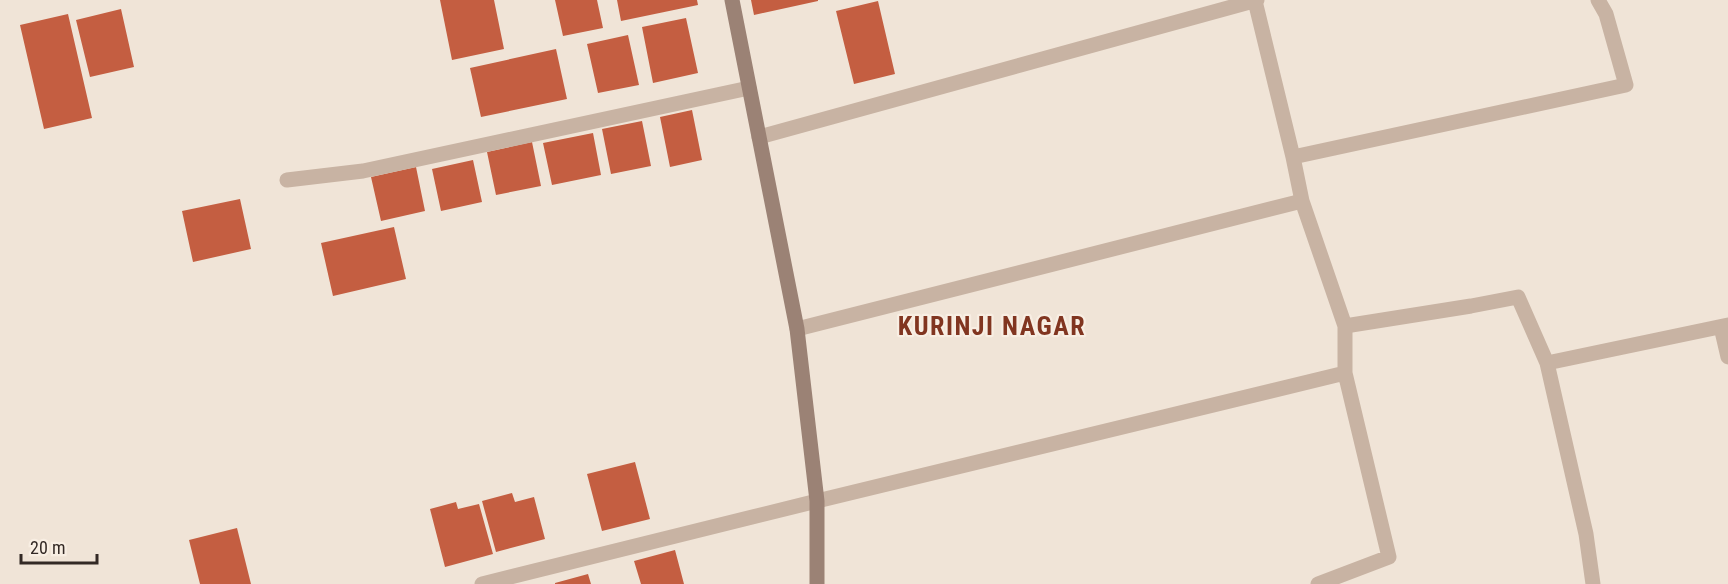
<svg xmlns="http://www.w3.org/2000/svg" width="1728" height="584" viewBox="0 0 1728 584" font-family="'Roboto Condensed',sans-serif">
<rect width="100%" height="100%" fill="#f0e4d7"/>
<!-- building -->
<path fill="#c45e41" d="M440,0H494L504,49L452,60Z
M555,0H597L603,28L563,36Z
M617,0H697L698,5L621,21Z
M751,0H818V1L754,15Z
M878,1L895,74L854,84L836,11Z
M121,9L134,67L90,77L76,20Z
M68,14L92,118L44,129L20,25Z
M686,18L698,73L653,83L642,27Z
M628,35L639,85L598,93L587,44Z
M556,49L567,99L481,117L470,68Z
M692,110L702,160L670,167L660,117Z
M642,121L651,166L611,174L602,129Z
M593,133L601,175L552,185L543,143Z
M532,142L541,186L496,195L487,152Z
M473,160L482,202L441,211L432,169Z
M416,167L425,211L381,221L371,177Z
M240,199L251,249L193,262L182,211Z
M394,227L406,279L333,296L321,243Z
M635,462L650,519L602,531L587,474Z
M512,493L515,502L534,497L545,539L496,552L482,501Z
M456,502L458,509L479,504L493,554L445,567L430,509Z
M237,528L251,584H200L189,540Z
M675,550L684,584H641L634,561Z
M588,574L591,584H555V583Z"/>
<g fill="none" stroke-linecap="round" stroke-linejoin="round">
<!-- street -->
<path stroke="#c8b3a3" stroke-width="15" d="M1255,1L1293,157L1302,201L1345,326V373L1389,557L1318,584
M759,137L1257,0
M1293,157L1626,85L1606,14L1598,0
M287,180L363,171L749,88
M1345,326L1471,306L1518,297L1547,363L1586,534L1593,584
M1721,327L1728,357
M797,329L1302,201
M1547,363L1728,325
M482,584L817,501L1345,373"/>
<!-- secondary -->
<path stroke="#9b8275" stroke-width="15" d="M732,0L797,329L817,501V584"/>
</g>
<g text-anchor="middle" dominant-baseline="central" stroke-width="4.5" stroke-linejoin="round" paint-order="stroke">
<!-- district labels -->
<g font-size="26" font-weight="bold" letter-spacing="1.5" fill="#813520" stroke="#f8eee3">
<text x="992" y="326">KURINJI NAGAR</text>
</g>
</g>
<!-- scale -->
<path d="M21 554v9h76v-9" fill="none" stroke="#332925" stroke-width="3"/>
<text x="30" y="554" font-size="18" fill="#332925" stroke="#f8eee3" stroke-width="4.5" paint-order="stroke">20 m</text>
</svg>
